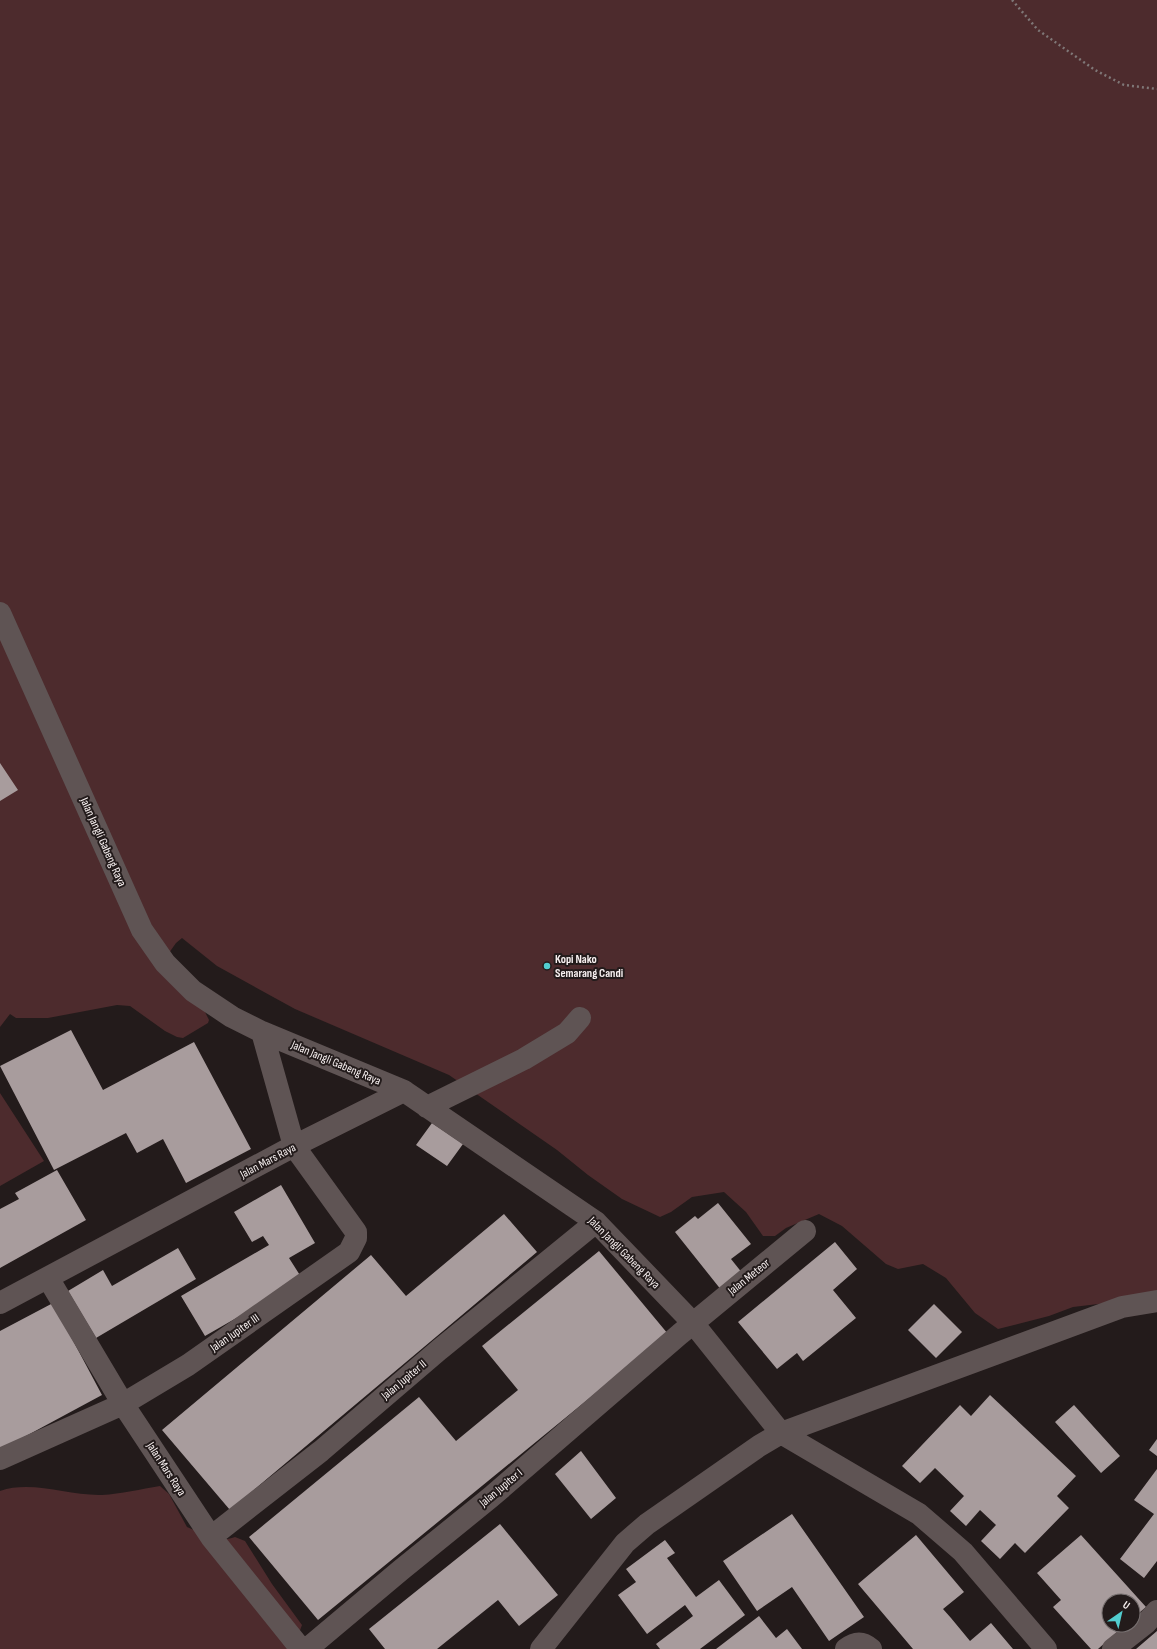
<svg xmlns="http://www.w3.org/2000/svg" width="1157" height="1649" viewBox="0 0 1157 1649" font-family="'Sofia Sans Condensed',sans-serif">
<rect width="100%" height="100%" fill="#231b1b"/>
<!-- green -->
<path fill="#4d2b2d" d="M0,0H1157V1297L1073,1307L1049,1316L998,1329L975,1313L946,1278L923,1264L898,1269L886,1264L842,1226L819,1214L786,1228L775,1236H763L746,1212L724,1192L692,1197L671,1212L660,1217L622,1199L588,1175L557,1150L449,1075L295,1009L217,966L182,938L176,943L164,960L204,1010L209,1020L208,1023L183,1038L177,1037L165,1031L130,1006L117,1005L48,1018H16L10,1014L0,1027Z
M0,1093L44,1161L0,1186Z
M160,1486L169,1494L187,1527C204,1534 217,1544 235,1537L245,1541L272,1584L302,1625L293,1649H0V1491C33,1480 68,1496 102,1495C121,1494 141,1489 160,1486Z"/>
<!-- building -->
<path fill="#a89c9d" d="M0,763L18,790L0,801Z
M71,1030L103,1090L194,1042L251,1149L186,1183L163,1139L137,1153L126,1133L54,1170L0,1066Z
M432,1123L463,1144L447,1166L416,1145Z
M57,1170L86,1220L0,1268V1209L19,1199L15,1193Z
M281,1185L315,1243L289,1258L303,1280L205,1336L181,1296L269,1245L263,1236L252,1242L234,1212Z
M718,1203L751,1244L731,1259L743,1274L722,1291L675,1232L695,1216L698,1219Z
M504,1214L537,1252L230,1510L162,1430L371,1255L406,1296Z
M835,1242L857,1269L833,1290L856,1318L803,1361L797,1353L777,1369L738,1322Z
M178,1248L196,1279L96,1338L68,1291L103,1270L112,1286Z
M599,1251L668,1334L318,1620L249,1537L419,1397L456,1441L496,1408L518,1390L482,1346Z
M53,1303L102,1395L0,1450V1331Z
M934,1304L962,1332L936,1358L908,1330Z
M990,1395L1076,1476L1057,1496L1069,1508L1025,1553L1015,1543L1000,1559L981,1541L996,1525L980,1510L966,1526L950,1511L964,1496L935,1468L920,1483L902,1466L960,1405L971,1416Z
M1074,1405L1120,1456L1101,1473L1055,1422Z
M1157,1439V1456L1149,1450Z
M581,1451L616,1498L591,1519L555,1474Z
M1157,1469V1561L1144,1578L1120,1559L1154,1514L1134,1500Z
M792,1514L864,1617L829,1641L792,1587L757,1611L723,1561Z
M500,1524L558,1595L519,1626L498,1600L437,1649H385L369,1629Z
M916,1535L964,1592L943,1609L951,1618L970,1641L991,1623L1013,1649H913L858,1584Z
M1081,1535L1146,1607L1133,1618V1601H1109V1625H1125L1098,1649H1091L1053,1607L1061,1600L1037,1573Z
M665,1540L675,1553L667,1558L696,1597L719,1580L745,1615L700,1649H660L656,1644L693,1616L685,1605L647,1634L618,1595L636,1582L626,1569Z
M759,1616L776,1638L787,1629L802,1649H716Z
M1157,1631V1649H1136Z"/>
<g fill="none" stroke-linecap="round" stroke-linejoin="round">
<!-- path -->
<path stroke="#7f7777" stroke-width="2.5" stroke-dasharray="2 3" stroke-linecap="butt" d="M1012,0L1038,30L1095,70L1124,85L1157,89"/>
<!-- minor -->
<path stroke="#5f5454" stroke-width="22" d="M0,613L142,930L165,963L193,991L232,1017L262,1032L404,1091L596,1222L693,1323L781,1433L919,1514L963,1552L1046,1649
M427,1107L524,1059L567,1033L580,1018
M48,1278L123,1404L211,1537L301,1649
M0,1303L294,1146L404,1091
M0,1459L123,1404L188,1365L349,1252L356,1238V1232L294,1146L262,1032
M211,1537L321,1451L439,1350L596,1222
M307,1649L401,1570L491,1497L680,1334L805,1231
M541,1649L625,1543L647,1524L759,1446L781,1433L1122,1307L1157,1301
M846,1649C855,1642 862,1641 871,1649
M1113,1649L1146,1623L1157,1611"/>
</g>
<!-- markers -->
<circle fill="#52cdcf" stroke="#231b1b" stroke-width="1.5" cx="547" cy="966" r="4"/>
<g text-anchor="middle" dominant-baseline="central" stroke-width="4" stroke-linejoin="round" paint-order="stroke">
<!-- street labels -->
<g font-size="12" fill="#f8f1f1" stroke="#231b1b">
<text transform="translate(103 842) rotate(66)">Jalan Jangli Gabeng Raya</text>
<text transform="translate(336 1063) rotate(23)">Jalan Jangli Gabeng Raya</text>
<text transform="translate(268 1161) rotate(-28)">Jalan Mars Raya</text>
<text transform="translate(624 1253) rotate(45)">Jalan Jangli Gabeng Raya</text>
<text transform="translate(749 1277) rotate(-39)">Jalan Meteor</text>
<text transform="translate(235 1333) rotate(-35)">Jalan Jupiter III</text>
<text transform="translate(404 1380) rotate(-40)">Jalan Jupiter II</text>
<text transform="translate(166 1469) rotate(57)">Jalan Mars Raya</text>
<text transform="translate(501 1488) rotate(-40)">Jalan Jupiter I</text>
</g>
<!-- poi labels -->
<g font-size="12" font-weight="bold" fill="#f8f1f1" stroke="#231b1b" text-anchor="start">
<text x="555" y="959">Kopi Nako<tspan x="555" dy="14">Semarang Candi</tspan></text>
</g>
</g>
<!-- north arrow -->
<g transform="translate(1121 1613) rotate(34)"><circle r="19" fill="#231b1b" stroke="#787171"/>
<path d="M0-3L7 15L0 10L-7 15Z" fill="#52cdcf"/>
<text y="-6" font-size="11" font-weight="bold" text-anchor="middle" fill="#f8f1f1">U</text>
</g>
</svg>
